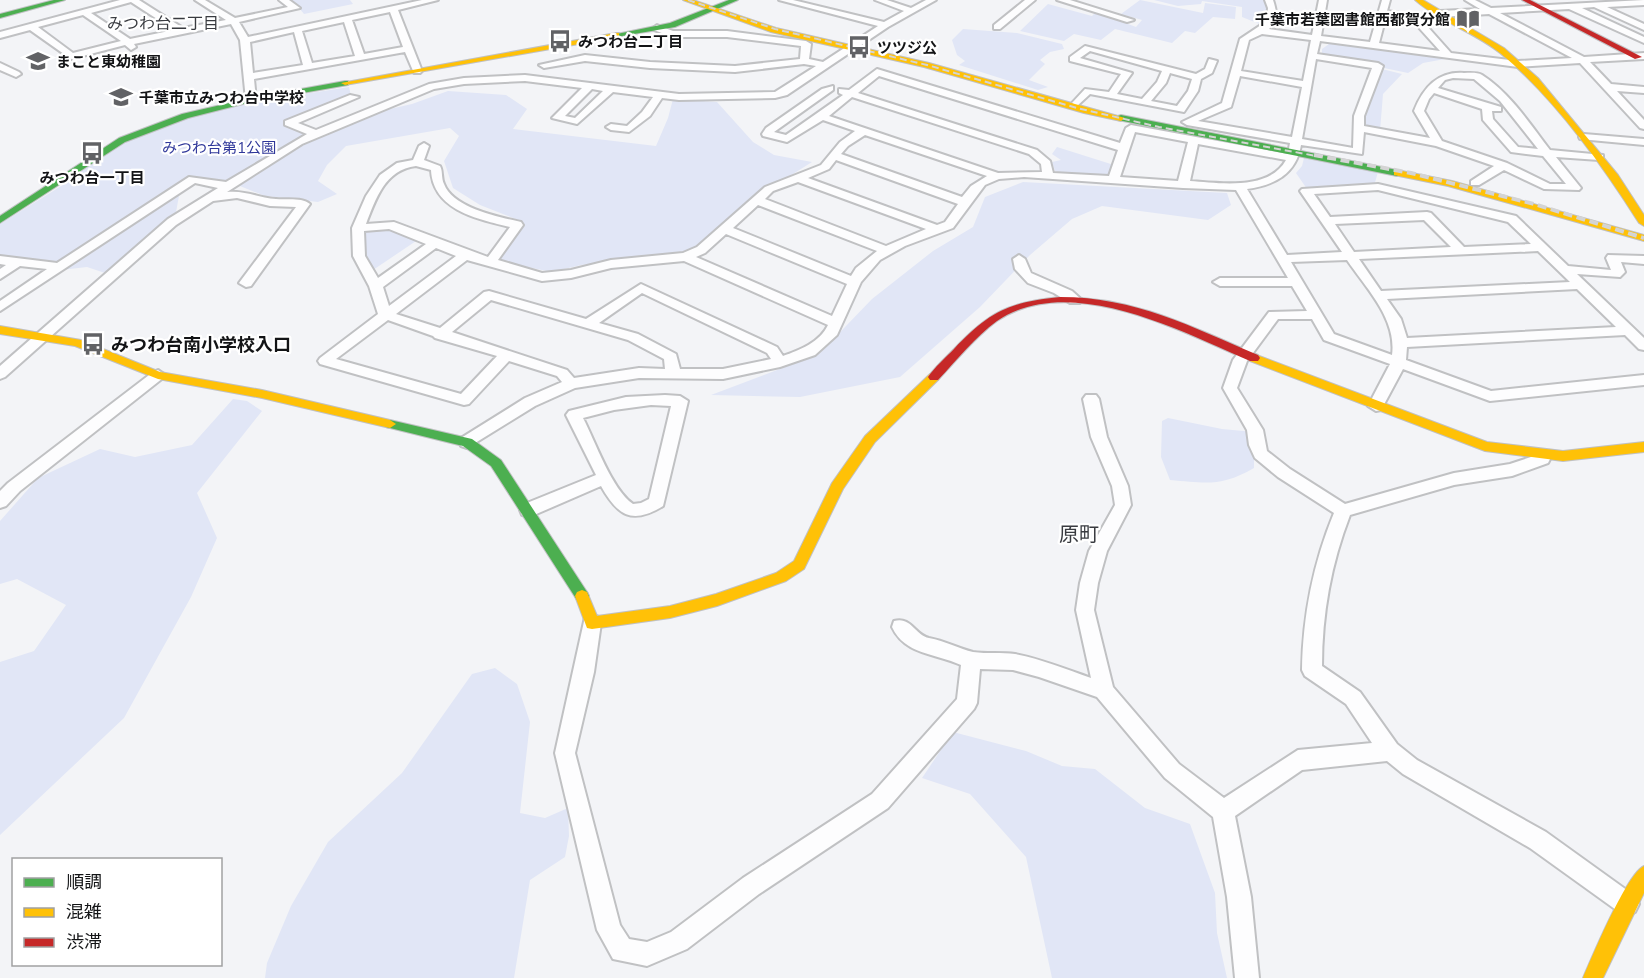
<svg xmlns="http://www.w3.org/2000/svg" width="1644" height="978" viewBox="0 0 1644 978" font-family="Mulish,'Noto Sans JP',sans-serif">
<rect width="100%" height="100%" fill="#f3f4f7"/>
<!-- green -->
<path fill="#e1e6f6" d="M285,0H350L353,4L304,14L299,8Z
M1140,0L1203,13L1205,3L1236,7L1235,19L1213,17L1195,33L1185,31L1172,43L1115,29L1101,40L1074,34L1064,41L1020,31L1048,4L1092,16L1096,12L1136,27L1142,20L1121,14Z
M1154,0H1263L1268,10L1262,25L1242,17V7L1202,1L1201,4L1178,6Z
M963,29L1017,33L1062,44L1064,49L1050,52L1040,60L1045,64L1029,80L1048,87L1038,90L959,65L965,61L957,55L952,40Z
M1329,44H1337L1445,59L1423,63L1408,73L1322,55V49Z
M1382,69L1402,74L1383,94L1380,131L1362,127Z
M349,87L351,96L287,123L303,131L321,128L372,113L412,104L448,91L506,95L527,109L513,129L656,146L668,118L673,99L717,102L753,142L774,155L812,162L766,191L695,249L676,254L581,265L552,272L496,261L523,222L480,205L453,188L444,161L459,136L450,128L346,146L327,165L318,181L337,194L318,202L265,196L230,182L226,184L194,178L173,190L179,196L176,212L108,274L87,267L61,270L60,266L0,258V224L74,178L75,172C105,153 135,134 169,123C227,102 289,97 349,87Z
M1057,147L1114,165L1110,175L1107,176L1059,172L1055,171L1052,162L1061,160L1052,154Z
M1304,158L1378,172L1374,186L1307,189L1296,173L1302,166Z
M1023,182L1227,193L1231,205L1208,220L1102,206L1072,219L1030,255L980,307L900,377L800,397L711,395L819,354L872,299L933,251L973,227L985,197Z
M389,228L419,239L373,270L361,255V232Z
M233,399L247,401L262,411L197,493L217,538L191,597L124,718L0,835V662L34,651L66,605L17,579L0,584V521L38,478L100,449L135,457L192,445Z
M1168,418L1222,429L1254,432V468C1221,487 1206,483 1170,480L1161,457L1162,421Z
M495,668L517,684L530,722L520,813L545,818L568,808L569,836L565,857L530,880L514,978H265L267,963L291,906L328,842L402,773L472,674Z
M953,732L1026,751L1062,766L1095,769L1145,808L1190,824L1215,893L1217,933L1227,978H1052L1026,857L970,794L922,778Z"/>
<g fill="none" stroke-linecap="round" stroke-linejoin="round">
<!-- street casing -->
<g stroke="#c0c1c3" stroke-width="4">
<path id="street" d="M120,0H139L183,28L226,20L195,0H205L235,18L288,7L279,0H289L300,8L239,22L248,37L422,0H438L398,10L422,71L420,73H414L405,52L254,79L256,100L251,103L246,100L240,40L231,24L134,44L136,47L131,50L125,45L71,59L30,30L0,38V32ZM131,2L174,30L130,39L91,13ZM390,12L403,47L364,54L352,20ZM83,15L121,41L73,53L38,27ZM344,22L355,56L312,63L302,31ZM294,32L303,65L253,73L250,42Z
M779,0H793L884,22L904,11L875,0H887L911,8L926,0H936L888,27L787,95L775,98L679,100L662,98L650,116L629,132L611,130L606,127L611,124L627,126L642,112L653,97L613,92L577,124L552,118L582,88L525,81L464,84L434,89L302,144L227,192C245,190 259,198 276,199C287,200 302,197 310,204L251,286L246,287L239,283L296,207L270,206L237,198L213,201L176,225L5,377L0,379V366L168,219L218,188L195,183L0,311V301L47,269L20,266L0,279V269L6,265L0,264V256L57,263L189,177L226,182L307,134L285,125V121L350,95L359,97L298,123L316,130L429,84L464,78L525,75L679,94L775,92L816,66L804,64L735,72L650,68L585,61L544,68L539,65L585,55L650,62L735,66L800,59L801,46L727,37H672L654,30L653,28L657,25L673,31H727L806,41L811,44L809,59L823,62L878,26ZM592,89L603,91L575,118L565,116Z
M1025,0H1035L1000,29H994V25Z
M1057,0H1070L1134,20L1127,22Z
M1265,0H1273C1277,12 1278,20 1269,29L1312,35L1319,0H1327L1321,36L1370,42L1382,0H1390L1387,11L1418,16L1451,53L1518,61L1572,58L1489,14L1440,17L1436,14L1440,11L1480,9L1465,0H1475L1491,8L1644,0V5L1607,7L1644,24V30L1594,7L1582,8L1644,37V43L1569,9L1500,13L1584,57L1644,53V59L1590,62L1611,84L1644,87V93L1617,91L1644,120V129L1640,128L1580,63L1518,67L1320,41L1317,54L1378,63L1383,66L1364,116V126L1430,138L1414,111C1423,88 1438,71 1464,73C1470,73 1477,72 1482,75C1510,93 1530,124 1550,150L1603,155V159L1599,160L1556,157L1581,188L1579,190L1544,189L1504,170L1479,185H1471V181L1494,166L1436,146L1364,132L1362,154L1301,145C1296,174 1275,185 1247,189L1287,255L1342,252L1300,191L1302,189L1378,184L1516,216L1568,266L1611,270L1606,258L1608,255L1644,256V264L1621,262L1625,272L1620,277L1577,274L1644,338V350L1639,349L1625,335L1407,347L1406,360L1491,391L1644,375V385L1490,401L1403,369L1381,410L1376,411L1368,406L1390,364L1324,340L1312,319H1278L1247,361L1237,388L1263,430L1267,451L1290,469L1345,504L1454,473L1510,464L1534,456L1536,451H1548L1550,459L1548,463L1512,476L1454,485L1350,515C1331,564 1322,614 1322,666L1360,692L1397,744L1417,760L1546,832L1635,896L1639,904L1635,912L1627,916L1619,912L1530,848L1403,774L1387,761L1302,770L1235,816L1251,897L1259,978H1235L1227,897L1213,817L1165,778L1097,697L1039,677L1013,670L980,669L977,703L974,709L888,808L759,894L687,949L647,966L613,959L597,930L555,753L585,617L592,615L599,617L601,623L594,672L575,753L620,925L629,939L647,942L671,932L743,878L872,794L957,699L961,665C935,653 905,655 892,627L894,621C911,616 915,635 929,638C945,641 960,649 973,652C987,654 1002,652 1015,654C1041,659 1066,669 1091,678L1076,610L1080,583L1089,551L1115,505L1112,486L1091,437L1083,399L1086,395H1096L1099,399L1107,437L1128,486L1131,505L1107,551L1098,583L1094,610L1113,687L1179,764L1224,798L1298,750L1372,743L1346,704L1305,676L1302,670C1303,615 1313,564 1334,513L1278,477L1255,458L1249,445L1247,430L1223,388L1233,360L1269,312L1307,311L1292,286H1220L1213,282L1220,278H1288L1236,190L1183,188L1024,177L999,179L985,185L953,228L905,246L880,260L861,282L837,335L815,355L780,367L723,379L639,378L575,388L535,406L467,448L461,446L459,442L461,438L525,398L562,382L557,376L509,361L469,404L464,405L320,364L318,361L320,358L378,314L369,286L353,256L352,228L366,196L380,175L397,163L413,160L419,146L424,143L429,146L424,160L440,166C443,171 441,178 444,184C453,208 499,217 521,222L523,225L498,260L542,273L571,270L611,260L683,253L697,247L765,187L821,165L840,142L855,131L823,120L787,142L763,136L762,134L766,128L822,89L833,86V90L774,132L786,135L843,95L839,93V89L849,90L877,69L1120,143L1126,128L1131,125L1288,154L1290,143L1187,125L1182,122L1222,103L1240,39L1267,21L1268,8ZM1386,16L1412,20L1440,51L1379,43ZM1262,34L1311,40L1303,81L1241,71L1249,40ZM1316,59L1372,68L1354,116L1353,148L1302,139ZM879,76L1118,150L1109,176L1053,173L1050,161L1037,150L858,93ZM1240,76L1302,87L1292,137L1198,121L1231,107ZM1453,78L1474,79L1500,101L1538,149L1518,147L1493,119L1492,111H1501V107L1438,88L1445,80ZM1434,93L1482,109L1483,120L1511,152L1543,156L1566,184H1550L1507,163L1442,141L1424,111L1429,99ZM852,97L1029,154L1041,164L1042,172L998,173L829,116ZM1135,132L1188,142L1178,181L1120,177ZM865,135L987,176L971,186L962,197L841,154L848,146ZM1198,144L1286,160C1269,191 1219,183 1190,181ZM836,160L958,204L945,222L937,225L808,178L829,169ZM416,166L431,170C433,210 477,219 510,227L488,257L394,222L366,224C376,198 385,170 416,166ZM798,182L926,229L886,246L765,199L773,191ZM1378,190L1508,222L1531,244L1464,247L1431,213L1427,212L1330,217L1314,194ZM758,205L877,251L856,268L851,276L733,228ZM1424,220L1451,247L1354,252L1335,224ZM389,229L426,244L378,278L365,256L364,231ZM726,234L847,284L832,316L696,257L705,253ZM436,248L456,256L389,306L383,287ZM1538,251L1570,282L1381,291L1359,259ZM467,260L542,281L571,278L611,268L684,261L828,325C820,342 800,350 783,356L777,347L641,284L586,319L489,291L484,292L440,328L396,314ZM1347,260C1366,288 1397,319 1392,355L1334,334L1291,262ZM1577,289L1616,327L1407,338L1401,319L1387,299ZM642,293L767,353L771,359L723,369H680L676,354L638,334L599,323ZM491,300L628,340L664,359L665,369L639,368L574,378L567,370L452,332ZM388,320L433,336L435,338L497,356L461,394L336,359Z
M1085,46L1196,74L1205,69L1209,59L1217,61L1212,73L1201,79L1198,91L1184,112L1090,94L1077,106L1072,103L1085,89L1109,92L1121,74L1070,61V57ZM1090,51L1162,71L1157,82L1142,99L1117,94L1132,73L1080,58ZM1170,73L1192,79L1188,91L1177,106L1151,101L1166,83Z
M0,63L19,72L21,74L16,77L0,70Z
M1584,134L1644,139V145L1580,139L1579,137Z
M1019,255L1025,259L1031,273L1072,291L1082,300L1080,303H1070L1054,293L1028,283L1015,269L1013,259Z
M158,370L165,375L163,378L20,491L6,506L0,508V491L8,483L153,372Z
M665,395L680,396L688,401L663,506C632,525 618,516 601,486L534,515L528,516L522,515L520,510L522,505L596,475L566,415L569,411L626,397ZM651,405L671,406L649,499L641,503L633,504C612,490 595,441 583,418L614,410Z"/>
</g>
<!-- fast casing -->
<g stroke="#c0c1c3" stroke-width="2">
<path id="fast" d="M54,0H65L0,18V14Z
M729,0H738L675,27L616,37L612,35L670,23Z
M345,81H348V85L251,102L188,118L125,142L0,223V216L119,138L182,114L251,98Z
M1121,115L1397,170L1402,173L1397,176L1118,120V116Z
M390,420L472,439L501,460L587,592L589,596L587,600L582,602L577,600L491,466L463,446L386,427L384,424Z"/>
</g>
<!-- slow casing -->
<g stroke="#c0c1c3" stroke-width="2">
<path id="slow" d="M683,0H693L776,28L929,63L1125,118L1121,121L1084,113L924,67L771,32Z
M1415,0H1423L1504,48L1538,78L1618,175L1644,215V226L1639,223C1603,166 1553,96 1500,53C1474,32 1440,22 1415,0Z
M616,33H619V37L345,85L341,83Z
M1397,170L1452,181L1644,235V241L1448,186L1394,175V171Z
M0,326L81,340L160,372L262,390L390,420L396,424L390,428L262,398L158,379L75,346L0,334Z
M1254,354L1487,442L1563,451L1644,442V452L1563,461L1485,451L1250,361L1248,358L1250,355Z
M934,373L938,374L940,377L938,380L875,442L843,489L804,569L786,581L717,606L670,618L592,629L587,628L575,596L577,592L582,590L587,592L597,616L670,606L716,594L776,573L794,561L832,483L865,436L930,374Z
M1644,866V893L1603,978H1583C1592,957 1627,873 1644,866Z"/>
</g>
<!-- jam casing -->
<g stroke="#c0c1c3" stroke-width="2">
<path id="jam" d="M1522,0H1530L1642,57L1635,59Z
M1060,297C1135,297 1192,327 1258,355L1260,358L1258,361H1250C1181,331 1069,272 997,321C975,337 957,360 938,380H930L928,377C935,367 945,358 954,349C989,312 1009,302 1060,297Z"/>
</g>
<!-- street -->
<use href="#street" fill="#fdfdfe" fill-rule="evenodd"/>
<!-- fast -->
<use href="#fast" fill="#4caf50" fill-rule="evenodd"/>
<!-- slow -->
<use href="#slow" fill="#ffc107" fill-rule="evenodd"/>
<!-- jam -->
<use href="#jam" fill="#c62828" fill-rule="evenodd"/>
<!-- rail-far1 -->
<path stroke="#d4d4d4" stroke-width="2" stroke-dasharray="7 4" stroke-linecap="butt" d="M688,0L775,29L927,65L1077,108L1159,127L1322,157"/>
<!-- rail -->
<path stroke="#d4d4d4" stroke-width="4" stroke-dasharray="9 4.5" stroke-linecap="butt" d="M1314,155L1411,173L1534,204L1644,238"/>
</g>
<!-- icons -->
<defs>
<g id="library-bare" transform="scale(1.8)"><path d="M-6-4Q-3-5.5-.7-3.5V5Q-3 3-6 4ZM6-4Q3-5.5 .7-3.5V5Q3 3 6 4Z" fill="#616265" stroke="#fff" stroke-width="2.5" paint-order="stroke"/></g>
<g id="bus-bare" transform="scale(1.8)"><path d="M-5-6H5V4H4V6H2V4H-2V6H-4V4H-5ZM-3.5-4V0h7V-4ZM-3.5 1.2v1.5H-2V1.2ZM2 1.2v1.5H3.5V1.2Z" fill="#616265" stroke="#fff" stroke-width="2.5" paint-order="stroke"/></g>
<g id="school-bare" transform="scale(1.8)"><path d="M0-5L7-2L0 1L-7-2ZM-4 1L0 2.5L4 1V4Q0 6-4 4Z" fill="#616265" stroke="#fff" stroke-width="2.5" paint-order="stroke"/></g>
</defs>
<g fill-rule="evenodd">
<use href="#library-bare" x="1468" y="19"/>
<use href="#bus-bare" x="560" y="41"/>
<use href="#bus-bare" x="859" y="47"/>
<use href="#school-bare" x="38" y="61"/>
<use href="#school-bare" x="121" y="97"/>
<use href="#bus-bare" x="92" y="153"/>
<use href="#bus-bare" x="93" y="344"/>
</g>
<g text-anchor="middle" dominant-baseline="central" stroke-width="4.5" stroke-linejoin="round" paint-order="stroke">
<!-- far-poi labels -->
<g font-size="15" font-weight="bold" fill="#131416" stroke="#fff" text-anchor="start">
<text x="1450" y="19" text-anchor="end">千葉市若葉図書館西都賀分館</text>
<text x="578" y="41">みつわ台二丁目</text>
<text x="877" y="47">ツツジ公</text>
<text x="56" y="61">まこと東幼稚園</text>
<text x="139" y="97">千葉市立みつわ台中学校</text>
<text x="92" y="177" text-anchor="middle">みつわ台一丁目</text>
</g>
<!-- far-park labels -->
<g font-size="15" fill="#30389a" stroke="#fff">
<text x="219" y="147">みつわ台第1公園</text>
</g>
<!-- far-neighbourhood labels -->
<g font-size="16" fill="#393b40" stroke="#fff">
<text x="163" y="23">みつわ台二丁目</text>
</g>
<!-- poi labels -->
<g font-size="18" font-weight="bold" fill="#131416" stroke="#fff" text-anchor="start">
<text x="111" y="344">みつわ台南小学校入口</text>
</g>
<!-- neighbourhood labels -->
<g font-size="20" fill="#393b40" stroke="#fff">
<text x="1079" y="533">原町</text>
</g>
</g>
<!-- legend -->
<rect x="12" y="858" width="210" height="108" fill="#ffffff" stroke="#a1a1a2" stroke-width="1.5"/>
<rect x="24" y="878" width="30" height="9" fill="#4caf50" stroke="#a1a1a2" stroke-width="1.5"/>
<text x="66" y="888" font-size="18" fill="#131416">順調</text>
<rect x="24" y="908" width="30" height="9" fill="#ffc107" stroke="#a1a1a2" stroke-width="1.5"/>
<text x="66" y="918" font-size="18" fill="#131416">混雑</text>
<rect x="24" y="938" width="30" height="9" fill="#c62828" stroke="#a1a1a2" stroke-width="1.5"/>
<text x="66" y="948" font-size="18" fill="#131416">渋滞</text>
</svg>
